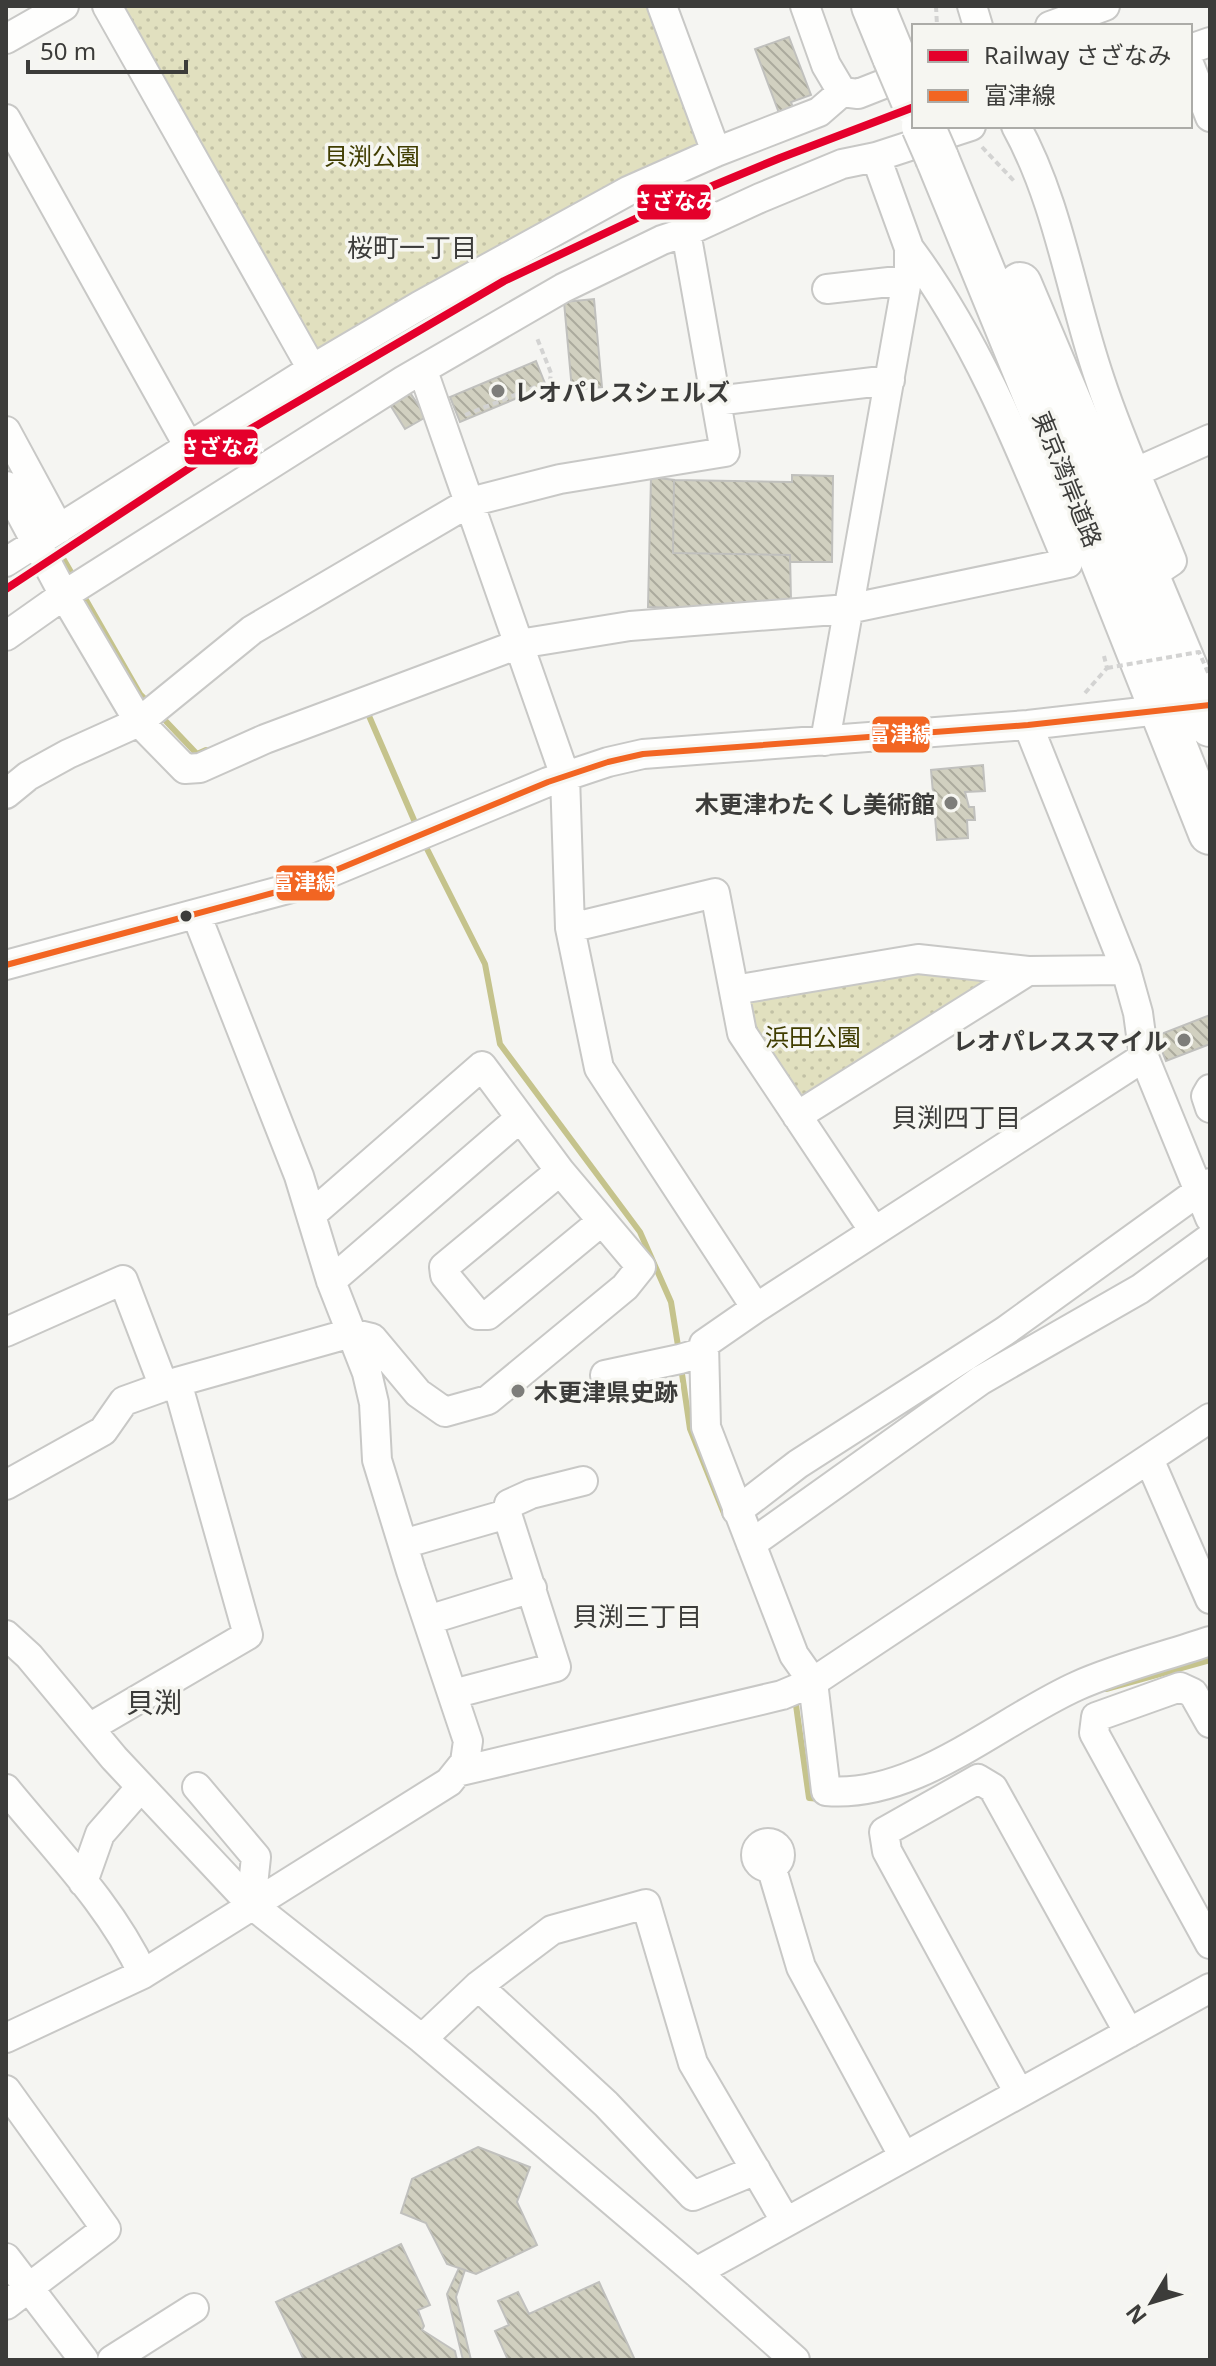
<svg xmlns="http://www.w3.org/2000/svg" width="1216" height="2366" viewBox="0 0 1216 2366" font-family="'Noto Sans','Noto Sans JP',sans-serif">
<defs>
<pattern id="park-dots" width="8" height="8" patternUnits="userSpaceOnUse" patternTransform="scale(2)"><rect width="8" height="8" fill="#e1e0bf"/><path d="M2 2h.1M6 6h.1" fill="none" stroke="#c2c1a5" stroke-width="1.8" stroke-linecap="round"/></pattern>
<pattern id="building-back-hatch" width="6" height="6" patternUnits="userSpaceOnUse" patternTransform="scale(2)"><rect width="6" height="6" fill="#d1d0c0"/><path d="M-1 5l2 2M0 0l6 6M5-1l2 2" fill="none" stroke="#abaa9d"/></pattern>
</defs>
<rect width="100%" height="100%" fill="#f5f5f2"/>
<!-- park -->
<path fill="url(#park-dots)" d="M119,6H652L704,149L316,363Z
M924,969L993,980L807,1098H797L750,1031L745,1003L751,995Z"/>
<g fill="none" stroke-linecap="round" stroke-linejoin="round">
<!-- stream -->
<path stroke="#c5c38c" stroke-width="6" d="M53,541L75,579
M82,593L140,694L149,703
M366,709L417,827
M159,714L197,754L206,750
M423,841L485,964L500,1044L640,1232L671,1302L679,1352
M681,1367L690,1429L725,1516
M1106,1689L1210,1660
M795,1698L809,1798L821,1799"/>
</g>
<!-- building -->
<path fill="url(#building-back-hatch)" stroke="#c0c0bd" stroke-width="2" d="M789,37L811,95L791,102L793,108L779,113L755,49Z
M594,299L602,387L572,390L564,302Z
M536,361L546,386L460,422L450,397Z
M409,391L426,417L405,429L389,403Z
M792,475L833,476L832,562H790V555L673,553L674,480L792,482Z
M651,477L674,480L673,553L790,555L791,600L708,609L648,607Z
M983,765L985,791L965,792L969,807H974L975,820H967L968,838L937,840L931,770Z
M1210,1015V1044L1166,1061L1156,1036Z
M478,2147L530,2167L517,2202L537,2245L476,2274L447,2264L426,2223L401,2213L412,2179Z
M401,2244L430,2305L418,2310L424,2326L422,2330L455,2351L457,2360H304L276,2302Z
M459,2268L465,2270L456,2297L471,2360H463L447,2294Z
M599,2282L635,2360H508L495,2331L509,2325L498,2301L518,2292L529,2314Z"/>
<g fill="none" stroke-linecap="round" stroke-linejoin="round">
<!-- minor casing -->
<g stroke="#c8c8c6" stroke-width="32">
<path id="minor" d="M107,6L312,369
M662,6L716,152
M805,6L826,65L842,92
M972,6L978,26
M1050,26L1105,6
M6,39L64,6
M1190,49L1210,42
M1190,66L1210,117
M6,119L189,447
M1016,126C1059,204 1071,296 1100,380C1120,441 1148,501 1172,561L1148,577
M827,289L907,280
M423,371L565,776L570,928L599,1068L756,1308
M716,401L890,380
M6,431L59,529
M1136,472L1210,439
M6,486L64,595L139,722L185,769L200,768L265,739L519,644L630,626L848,609L1068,563C1023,455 979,342 909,248
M6,562L312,369L419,306L628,191L716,152L819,112L842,92L858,94L914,72
M6,636L64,595L404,380L563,288L662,240L686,232L760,198L842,164L876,157L971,126
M1028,725L1126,970L1138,1013L1144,1057L1210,1218
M825,741L909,269V248L876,157
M6,794L28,776L68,754L139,722L252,630L470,502L560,479L725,452L686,232
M570,928L715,893L742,1033L874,1231
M6,965L295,887L548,782L608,762L643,754L1028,725L1177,708
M734,990L918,959L1028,971L1126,970
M1144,1057L756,1308L704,1344L706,1427L794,1655L813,1682L826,1791C915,1799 999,1721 1077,1686C1119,1667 1166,1656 1210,1641
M1210,1089L1206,1096L1210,1108
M797,1116L1028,971
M560,1171L444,1267L445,1275L478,1315H488L602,1221
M331,1281L520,1118
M6,1332L123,1280L164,1387
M605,1375L680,1359L704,1352
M1149,1459L1210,1599
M6,1485L103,1431L124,1401L177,1382L351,1333L372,1338L418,1393L445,1412L488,1400L625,1287L641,1267L560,1171L482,1066L311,1215
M737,1511L798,1464L1005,1331L1210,1183
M403,1544L507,1514
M751,1544L981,1380L1140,1289L1210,1238
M428,1620L532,1588
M6,1635L29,1656L114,1758L251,1904L422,2039L696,2272L795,2360
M453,1694L556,1667L507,1514L509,1504L531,1494L583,1481
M1210,1723L1193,1693L1180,1687L1096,1717L1094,1733L1210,1944
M89,1728L248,1635L177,1382
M457,1772L782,1695L813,1682L1210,1418
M197,1787L256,1857L251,1904
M6,1789C54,1848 111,1905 143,1974
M756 1855a12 12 0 1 1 24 0a12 12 0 1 1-24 0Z
M771,1866L801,1967L904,2157
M83,1882L100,1834L141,1787
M478,1986L606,2104L693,2196L756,2170
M6,2038L143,1974L449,1782L465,1762L468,1741L411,1571L377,1460L374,1403L367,1373L331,1281L299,1176L196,914
M422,2039L478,1986L552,1930L646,1904L693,2063L786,2222
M6,2090L106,2229L6,2305
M1019,2093L887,1851L884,1832L978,1779L993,1788L1129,2033
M6,2258L84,2360
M696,2272L1210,1988
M112,2360L194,2308"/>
</g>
<!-- highway casing -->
<g stroke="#c8c8c6" stroke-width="46">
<path id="highway" d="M873,6L894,57
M937,158L1092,536L1210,833
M1020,284L1074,412L1148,577L1210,725"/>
</g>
<!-- path -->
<path stroke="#d3d3d2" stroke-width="4" stroke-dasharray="6 4" stroke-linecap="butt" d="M936,6L937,26
M982,147L1014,181
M465,415L550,381L551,373L537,338
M1085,693L1107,668L1104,656"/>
<!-- minor -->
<use href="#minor" stroke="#fefefd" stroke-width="28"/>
<!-- highway -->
<use href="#highway" stroke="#fefefd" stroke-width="42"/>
<!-- highway-bridge casing -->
<g stroke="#c8c8c6" stroke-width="46" stroke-linecap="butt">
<path id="highway-bridge" d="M894,57L914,104
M923,126L937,158"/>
</g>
<!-- path-bridge -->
<path stroke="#d3d3d2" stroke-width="4" stroke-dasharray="6 4" stroke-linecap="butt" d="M1107,668L1199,652L1210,677"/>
<!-- highway-bridge -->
<use href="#highway-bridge" stroke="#fefefd" stroke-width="42"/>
<!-- bus-1 casing -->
<g stroke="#f6f6f1" stroke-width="12">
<path id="bus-1" d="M6,965L295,887L548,782L608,762L643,754L1028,725L1210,705"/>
</g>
<!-- bus-1 -->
<use href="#bus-1" stroke="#f26522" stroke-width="6"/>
<!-- rail-1 casing -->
<g stroke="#f6f6f1" stroke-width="14">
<path id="rail-1" d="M6,589L232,440L504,281L652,211L780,158L914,107"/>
</g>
<!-- rail-1 -->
<use href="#rail-1" stroke="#e4002b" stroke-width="8"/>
</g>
<!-- markers -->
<g fill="#7d7d7a" stroke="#f6f6f1" stroke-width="3">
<circle cx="498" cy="391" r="8"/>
<circle cx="951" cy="803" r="8"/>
<circle cx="1184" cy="1040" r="8"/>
<circle cx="518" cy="1391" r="8"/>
</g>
<circle fill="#3c3c3a" stroke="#f6f6f1" stroke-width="3" cx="186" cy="916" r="7"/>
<g text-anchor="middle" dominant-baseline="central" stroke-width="7" stroke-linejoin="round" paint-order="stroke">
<!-- park labels -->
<g font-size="24" fill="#403d00" stroke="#f6f6f1">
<text x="372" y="155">貝渕公園</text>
<text x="813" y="1036">浜田公園</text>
</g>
<!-- poi labels -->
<g font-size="24" font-weight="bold" fill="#3c3c3a" stroke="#f6f6f1" text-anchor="start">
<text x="514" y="391">レオパレスシェルズ</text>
<text x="935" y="803" text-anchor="end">木更津わたくし美術館</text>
<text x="1168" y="1040" text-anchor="end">レオパレススマイル</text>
<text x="534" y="1391">木更津県史跡</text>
</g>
<!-- street labels -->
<g font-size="24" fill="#3c3c3a" stroke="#f6f6f1">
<text transform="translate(1068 479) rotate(68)">東京湾岸道路</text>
</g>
<!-- neighbourhood labels -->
<g font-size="26" fill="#3c3c3a" stroke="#f6f6f1">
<text x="412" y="247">桜町一丁目</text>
<text x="956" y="1117">貝渕四丁目</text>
<text x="637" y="1616">貝渕三丁目</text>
</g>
<!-- quarter labels -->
<g font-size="28" fill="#3c3c3a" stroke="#f6f6f1">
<text x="154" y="1702">貝渕</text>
</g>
</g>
<g stroke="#f6f6f1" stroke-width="3">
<rect x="636" y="183" width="76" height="38" rx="8" fill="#e4002b"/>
<rect x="183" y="428" width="76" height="38" rx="8" fill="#e4002b"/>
<rect x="871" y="715" width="60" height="39" rx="8" fill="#f26522"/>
<rect x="275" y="864" width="61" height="38" rx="8" fill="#f26522"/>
</g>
<g font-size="22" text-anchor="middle" font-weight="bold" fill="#fff">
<text x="674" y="209">さざなみ</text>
<text x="221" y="455">さざなみ</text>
<text x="901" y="742">富津線</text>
<text x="305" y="890">富津線</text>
</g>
<!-- border -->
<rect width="1216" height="2366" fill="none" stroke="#3c3c3a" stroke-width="16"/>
<!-- legend -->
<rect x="912" y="24" width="280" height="104" fill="#f6f6f1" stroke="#acaca8" stroke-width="2"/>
<rect x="928" y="50" width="40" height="12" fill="#e4002b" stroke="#acaca8" stroke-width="2"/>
<text x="984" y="64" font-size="24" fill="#3c3c3a">Railway さざなみ</text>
<rect x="928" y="90" width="40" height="12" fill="#f26522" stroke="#acaca8" stroke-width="2"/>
<text x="984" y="104" font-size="24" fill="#3c3c3a">富津線</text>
<!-- north arrow -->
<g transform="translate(1152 2302) rotate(232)" stroke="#f6f6f1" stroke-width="6" paint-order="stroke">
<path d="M0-6L14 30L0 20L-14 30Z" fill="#3c3c3a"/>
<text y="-12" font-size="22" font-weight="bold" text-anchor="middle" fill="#3c3c3a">N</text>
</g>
<!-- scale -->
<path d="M28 60v12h158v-12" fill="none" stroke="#3c3c3a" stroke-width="4"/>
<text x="40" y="60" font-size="24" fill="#3c3c3a" stroke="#f6f6f1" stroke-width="6" paint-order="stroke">50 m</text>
</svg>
